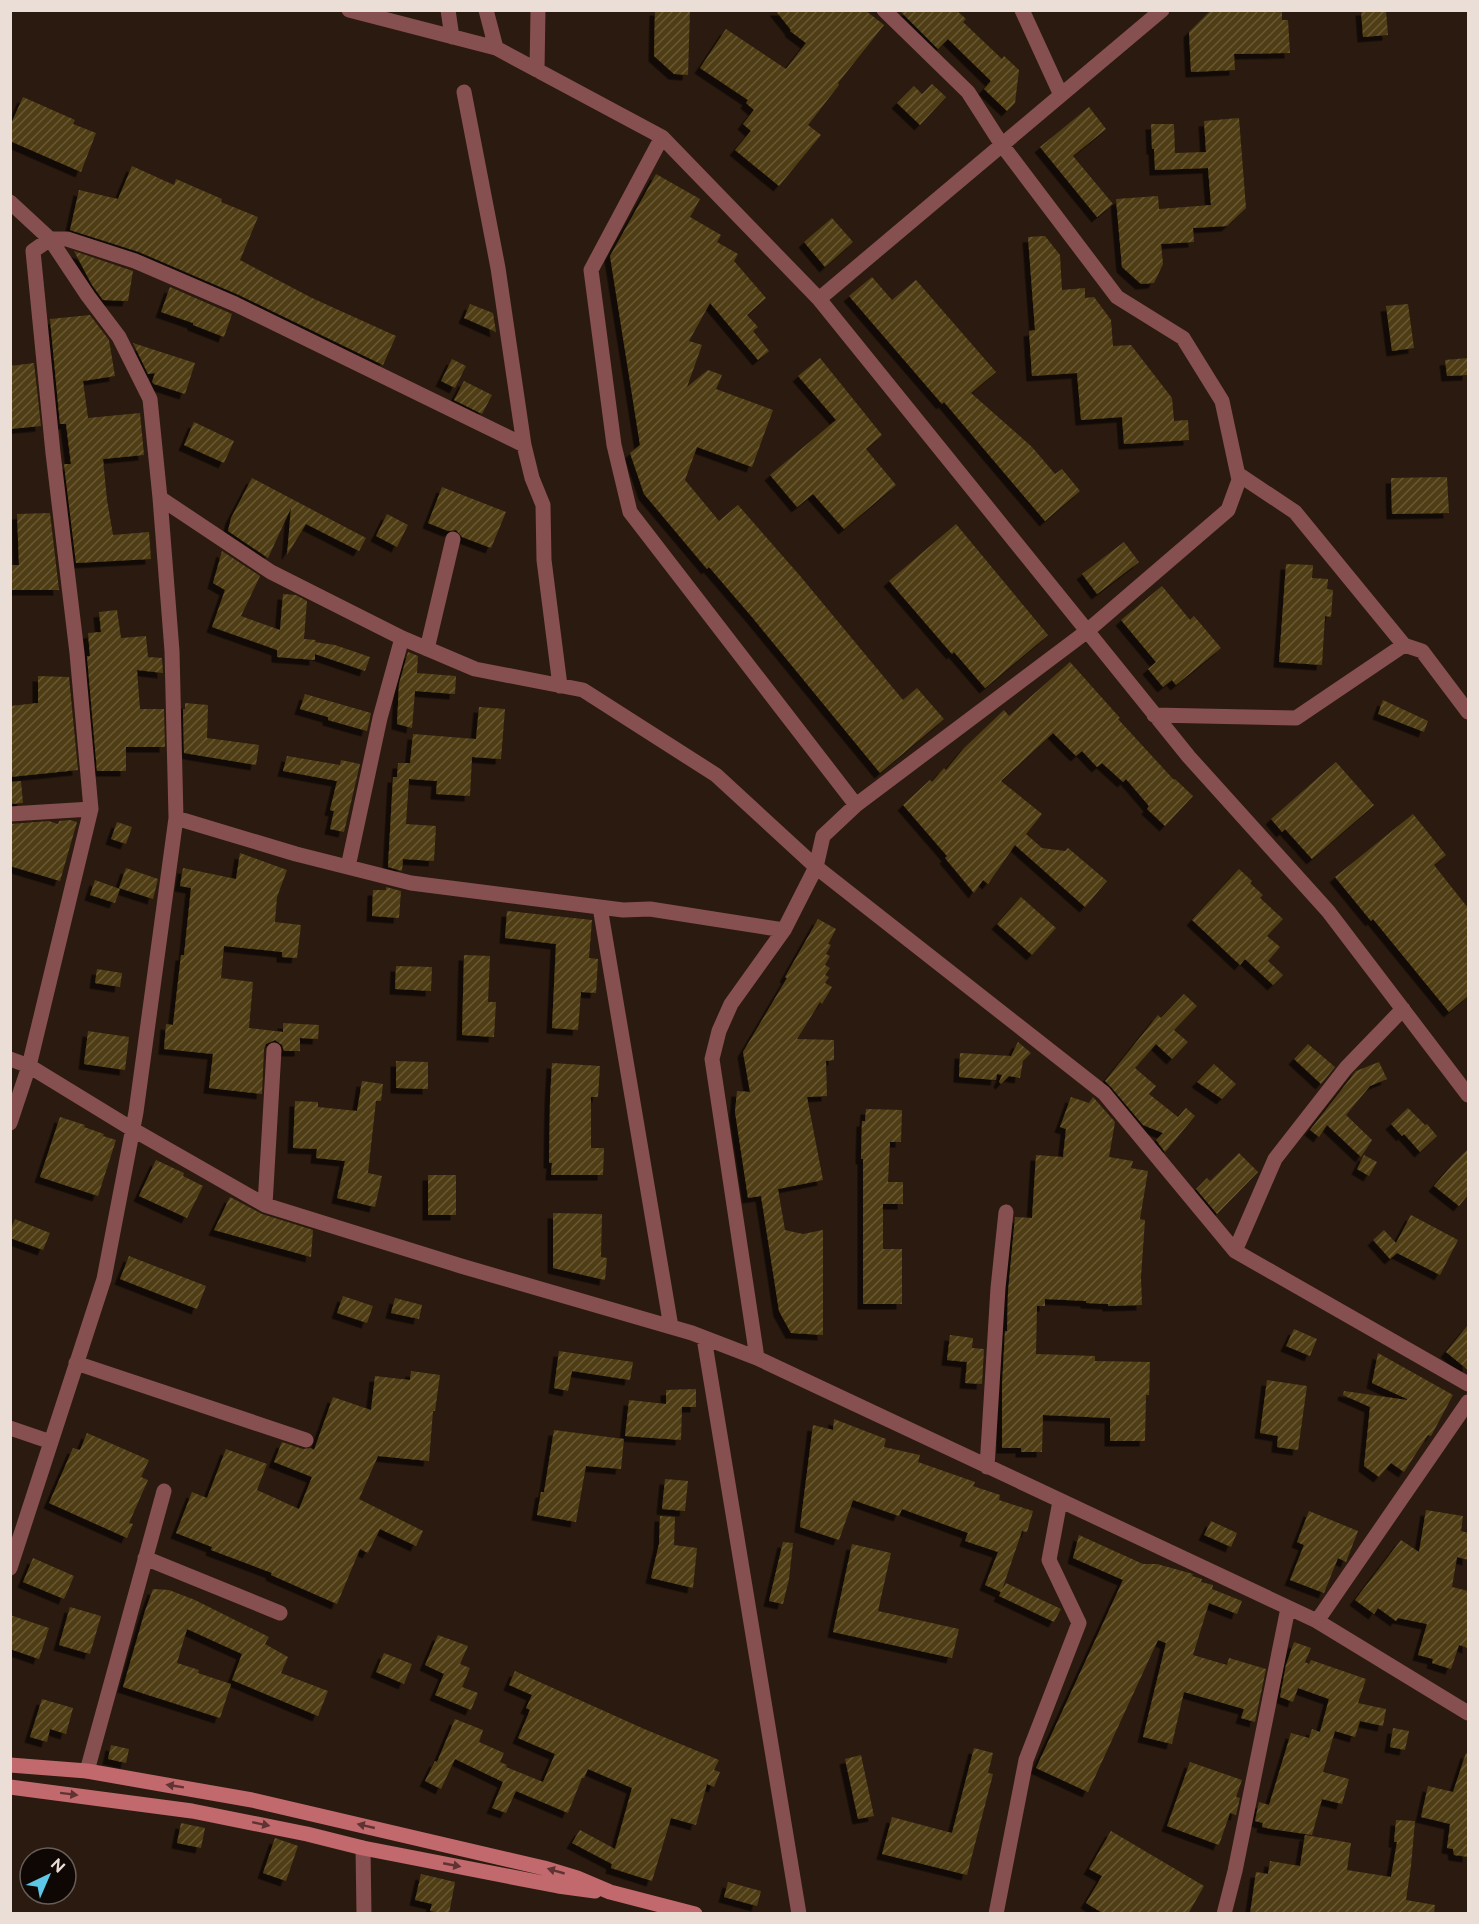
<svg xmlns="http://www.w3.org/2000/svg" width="1479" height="1924" viewBox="0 0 1479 1924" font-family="Raleway,sans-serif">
<defs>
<pattern id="building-hatch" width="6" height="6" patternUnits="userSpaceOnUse" patternTransform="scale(1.5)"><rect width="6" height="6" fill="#503e13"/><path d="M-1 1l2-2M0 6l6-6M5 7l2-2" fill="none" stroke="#695935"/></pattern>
<filter id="shadow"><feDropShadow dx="-5.5" dy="5.5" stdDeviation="0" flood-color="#0009"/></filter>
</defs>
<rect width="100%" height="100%" fill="#2b1a0f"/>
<!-- building -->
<path fill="url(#building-hatch)" filter="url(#shadow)" d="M655,10H690L688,75L674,74L654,56Z
M775,10H865L884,25L838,83L839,85L808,125L821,135L779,186L735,150L751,131L743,124L754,110L746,103L748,100L700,68L726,29L786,69L806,43L790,31L791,30Z
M899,10H956L966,19L963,22L1002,59L1004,56L1019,70L1015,103L1007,111L984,89L991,81L948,39L938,49Z
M1211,10H1282V20H1288L1290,53L1234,54L1235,70L1191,72L1189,32Z
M1361,10H1386L1388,35L1363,37Z
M932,84L946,97L920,125L897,103L914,86L922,94Z
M23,97L75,120L73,124L96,133L81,172L10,141V126Z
M1089,107L1106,129L1073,156L1113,204L1097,217L1040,147Z
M1239,118L1246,208L1227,226L1193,228L1194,242L1161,244L1163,264L1154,283L1141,284L1122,267L1116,199L1158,196L1159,209L1211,205L1208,168L1155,170L1154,149H1152L1151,124H1174L1175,153L1206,152L1204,121Z
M132,166L174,185L176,179L222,199L221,202L258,217L240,260L312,298L396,336L383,365L239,295L139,252L70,230L79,190L118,199Z
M656,174L700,199L690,217L721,235L717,242L738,254L734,261L766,298L747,315L758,327L753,331L769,351L758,360L710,303L689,341L702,345L687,387L708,370L722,375L716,389L773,410L752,467L697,447L685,480L719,521L738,505L801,577L903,700L917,688L944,719L880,773L752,617L709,567L707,569L644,494L630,453L640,445L610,256Z
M832,218L853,242L825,267L804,242Z
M1045,236L1060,255L1062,290L1085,288V298L1094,297L1111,320L1113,346L1131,345L1172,398L1174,421L1188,420L1189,440L1124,444L1122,417L1081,420L1077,373L1032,376L1029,331L1035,330L1028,237Z
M74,251L133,271L128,301L103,300L92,285Z
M872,277L892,300L916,280L996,372L971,393L1032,447L1055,474L1062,469L1080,491L1045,521L944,402L942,404L849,296Z
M170,287L232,314L224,337L193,325V323L161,312Z
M470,304L493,313L496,332L464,318Z
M1408,304L1414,348L1392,351L1386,306Z
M90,315L109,340L115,376L83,381L88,418L140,413L144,455L103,459L107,500L113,535L149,532L151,559L76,563L64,464H71L66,424H60L50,319Z
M133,343L195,363L185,394L154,384L152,382L155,373L148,374Z
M820,358L882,435L866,449L896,485L844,529L813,494L797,507L770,475L836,420L798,376Z
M1468,358V375L1447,376L1445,360Z
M452,359L466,366L455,388L441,381Z
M34,363L41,426L10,429V366Z
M464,381L492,395L482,414L454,400Z
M194,422L234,441L224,463L184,445Z
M1447,477L1449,513L1392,514L1391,478Z
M252,478L366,538L359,551L306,524L287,555L291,508L268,558L228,531L231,518Z
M442,487L506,512L491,548L462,537L456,530L448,531L428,523Z
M50,513L59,590H12V565H19L17,514Z
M387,514L408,525L397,547L376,536Z
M956,524L1048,635L985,688L954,652L952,654L889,581Z
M1124,542L1139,562L1097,594L1082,574Z
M222,551L260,576L241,616L280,630L283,594L296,595L307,601L304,639L316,640L315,642L335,645L370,657L365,671L315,654V660L277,657V650L212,627L225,590L213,583Z
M1286,564L1313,565L1312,578L1328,579L1327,589L1333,590L1331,617L1325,616L1322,665L1279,662Z
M1162,586L1190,620L1194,616L1221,648L1176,685L1172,680L1163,687L1148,669L1156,662L1121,620Z
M117,610L121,638L146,636L148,657L162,658L163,673L137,670L140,709H164L165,747H126V771H97L87,656H90L88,633L101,632L99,612Z
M408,652L418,656L417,673L456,676L455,694L415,691L412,728L397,724L399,684Z
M1070,662L1120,718L1118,719L1174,780L1175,779L1193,796L1165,826L1147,809L1149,806L1126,779L1123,782L1102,763L1097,767L1082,751L1076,756L1053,733L1001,781L1042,814L1026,834L1042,848L1065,851L1068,848L1107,881L1085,907L1015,845L988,884L983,880L974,893L945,858L947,856L903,805L930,780L932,782L944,768L946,770L964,748L1004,710L1009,716Z
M38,676L69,677L78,770L10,777V706L38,703Z
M305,694L371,713L367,731L328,720V717L300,709Z
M1383,700L1428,721L1424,732L1378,714Z
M185,703L208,705L207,738L259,745L256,765L184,753L183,709H185Z
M479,707L505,709L501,759L472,757L470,796L436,794L437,781L409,779L406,824L436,826L434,861L403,859L402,871L388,867L393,777H397L398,763H410L413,734L476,739Z
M287,756L340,765L341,760L360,764L344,832L330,829L334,811L330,810L337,781L283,771Z
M1336,762L1374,805L1312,859L1285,829L1282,832L1271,819Z
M21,781L23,803L10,804V782Z
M1413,814L1446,855L1434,865L1468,908V996L1449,1012L1373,919L1371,921L1335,877Z
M70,820L77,822L60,881L10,866V824L49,821L58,824L59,821Z
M117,822L132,827L126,844L111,839Z
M240,853L287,870L277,897L275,922L301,925L297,958L282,957V952L224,946L221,978L253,982L249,1028L283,1032V1023L319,1025L318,1039L300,1038V1051H284L282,1045L275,1040L266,1044L264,1049L262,1094L209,1088L213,1054L164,1049L166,1024L173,1025L181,955H184L191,888L180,886L183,868L236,879Z
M126,868L158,879L153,899L119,888Z
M1239,869L1252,881L1250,883L1263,895L1260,898L1283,919L1267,936L1280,947L1268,961L1283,975L1273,985L1245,959L1240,965L1192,920Z
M95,880L120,889L115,903L90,895Z
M386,887L401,891L399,918L372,916L373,890H386Z
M1021,897L1056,928L1032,955L997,924Z
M507,911L592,920L589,958L598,959L596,993L581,992L578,1030L552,1028L556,944L505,938Z
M818,919L836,929L828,944L831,945L826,954L830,956L825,965L830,968L825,975L829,977L825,983L832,987L822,1004L820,1002L797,1039L834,1040V1060L826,1061L827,1096L807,1097L823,1180L778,1189L785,1230L803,1234L823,1230V1335L791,1333L779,1311L761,1196L748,1198L735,1112L737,1091L750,1092L743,1052L787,978L785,977Z
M464,955L490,956L488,1002H496L494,1037L462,1035Z
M396,966L432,967L431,991L395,989Z
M97,969L122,973L120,987L95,983Z
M1184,994L1197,1006L1174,1030L1188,1042L1172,1059L1156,1044L1135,1068L1156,1086L1149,1094L1178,1117L1186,1108L1195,1116L1165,1152L1156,1140L1163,1133L1143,1125L1111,1087L1105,1081L1158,1015L1161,1018Z
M88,1031L129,1037L125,1070L84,1064Z
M1018,1042L1031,1053L1023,1061L1020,1078L1009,1076L1001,1084L999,1082L1002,1075L997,1074L996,1080L959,1077L960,1053L1011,1056Z
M1308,1044L1335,1067L1321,1084L1294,1059Z
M396,1061L428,1062V1089L396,1088Z
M1379,1062L1387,1079L1370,1086L1346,1115L1372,1140L1361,1157L1327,1125L1319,1137L1310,1130L1356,1071Z
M552,1063L600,1066L598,1097H591V1148H604L603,1175H551L552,1163H549L550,1100Z
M1214,1064L1236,1084L1222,1099L1197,1082Z
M362,1081L383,1084L381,1101H376L368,1173L382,1176L375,1207L337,1198L345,1161L316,1158L317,1149L293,1148L295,1101L318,1102V1107L357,1111Z
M1071,1097L1089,1103L1093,1097L1115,1122L1109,1157L1133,1161L1131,1168L1148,1171L1140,1219L1145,1220L1141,1277L1142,1305L1108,1306V1304L1086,1303V1301L1045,1299V1306H1037L1036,1354L1095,1356V1361L1150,1362L1149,1395H1146L1145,1441H1110V1418L1043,1415L1042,1452H1021V1448H1002V1386L1005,1331H1007L1008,1292L1015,1217L1032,1218L1036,1155L1063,1157L1066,1129L1060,1127Z
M1408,1108L1425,1125L1427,1124L1437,1136L1420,1152L1404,1134L1402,1136L1391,1124Z
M866,1109L902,1110L901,1142H890L888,1182H903V1204H883V1249H902V1304H863V1159H861L862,1121H865Z
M60,1117L85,1125L84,1127L104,1134L103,1136L116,1140L98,1196L40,1177Z
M1468,1149V1195L1459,1206L1434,1186L1452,1165Z
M1239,1153L1258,1172L1217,1214L1196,1189L1207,1178L1210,1181Z
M1364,1155L1377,1162L1369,1176L1357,1169Z
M156,1160L184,1173L183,1176L203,1186L187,1218L139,1196Z
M428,1175H456V1215H428Z
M230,1197L262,1214L313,1230L311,1257L214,1230Z
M553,1213L602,1214L601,1257L607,1258L605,1280L553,1268Z
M1411,1215L1458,1240L1440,1275L1397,1253L1390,1259L1373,1240L1384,1230L1396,1243Z
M15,1219L50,1233L43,1250L10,1238V1231Z
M129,1256L206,1286L197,1309L120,1279Z
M343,1296L373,1306L367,1323L337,1313Z
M395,1298L422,1305L419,1319L391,1313Z
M1468,1325V1370L1446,1352Z
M1294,1329L1317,1339L1310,1356L1286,1346Z
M950,1335L973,1338L972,1348L984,1349L982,1384L965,1383L967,1362L947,1360Z
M559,1351L633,1362L630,1380L572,1371L568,1391L554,1388Z
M1378,1353L1453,1395L1431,1436L1428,1435L1404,1472L1391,1463L1379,1477L1364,1466L1370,1407L1343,1395L1344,1391L1407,1400V1399L1372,1383Z
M411,1371L440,1375L435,1411H433L429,1461L378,1456L359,1499L423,1531L416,1546L380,1529L368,1553L360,1549L337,1604L271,1575L272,1573L211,1550L212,1547L176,1533L192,1492L207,1498L226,1449L267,1464L257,1490L299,1509L312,1477L274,1462L282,1442L303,1449L311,1448L314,1450L333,1397L371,1410L375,1376L410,1380Z
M1267,1380L1307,1386L1298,1450L1277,1447L1278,1436L1260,1433Z
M696,1389V1407H682L681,1440L625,1436L629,1400L666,1404V1390Z
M834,1419L886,1439L884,1447L920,1455L918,1462L975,1482L973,1486L1000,1495L999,1500L1033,1511L1027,1532L1022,1531L1002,1590L1006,1583L1061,1609L1054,1622L999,1596L1001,1592L985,1585L998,1552L965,1541L968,1533L902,1509L899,1516L853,1500L839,1540L800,1527L813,1425L833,1430Z
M554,1430L624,1439L621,1469L586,1466L576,1522L537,1515L541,1492H544Z
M87,1433L149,1460L141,1477L148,1480L129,1523L133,1524L127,1538L49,1503L73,1448L80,1450Z
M665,1479L688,1481L685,1511L662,1509Z
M1426,1510L1463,1516L1461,1531L1468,1533V1560L1457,1557L1452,1587L1468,1591V1648L1459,1645L1451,1669L1432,1663L1433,1659L1418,1655L1427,1624L1398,1618L1396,1621L1378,1608L1374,1614L1355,1600L1401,1540L1419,1552Z
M1309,1511L1358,1531L1346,1562L1338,1558L1324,1593L1290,1580L1304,1545L1297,1542Z
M660,1516L675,1517L674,1545L697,1548L693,1588L651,1578L659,1544Z
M1211,1521L1237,1533L1231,1547L1204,1535Z
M1079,1535L1143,1564H1157L1193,1574L1192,1576L1202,1579L1201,1582L1213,1585L1212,1589L1242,1601L1237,1614L1209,1603L1193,1655L1227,1665L1229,1658L1266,1669L1255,1722L1241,1718L1244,1709L1184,1692L1172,1744L1143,1737L1166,1643L1158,1640L1088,1792L1036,1768L1123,1580L1073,1558Z
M783,1542L793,1543L789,1579L783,1604L769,1601Z
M852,1544L891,1553L878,1611L959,1629L952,1658L833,1632Z
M33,1558L74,1576L64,1599L23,1582Z
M153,1589L169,1590L195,1600L269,1637L265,1644L288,1657L281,1673L328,1691L318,1716L232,1680L242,1654L187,1629L177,1663L199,1670L198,1673L231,1684L220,1718L123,1687L145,1611Z
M70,1607L101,1616L90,1654L59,1645Z
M10,1615L49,1628L39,1659L10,1649Z
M438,1635L468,1646L460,1664L470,1668L462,1687L478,1693L471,1710L435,1695L444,1674L425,1665Z
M1294,1642L1311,1648L1305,1662L1309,1664L1311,1660L1366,1679L1358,1703L1386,1709L1383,1726L1360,1721L1355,1737L1335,1731L1323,1772L1349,1779L1342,1804L1322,1799L1312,1835L1271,1829L1262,1827L1263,1823L1255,1821L1259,1802L1269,1805L1291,1733L1309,1738L1312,1729L1320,1732L1329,1699L1298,1688L1293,1702L1280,1697L1286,1665Z
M384,1653L412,1664L404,1684L376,1672Z
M515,1671L642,1728L719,1760L714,1770L720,1772L714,1787L707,1784L696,1825L671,1818L652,1881L611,1868L612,1864L572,1843L580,1830L615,1849L632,1788L588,1769L584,1778H582L568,1813L516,1791L506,1813L492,1808L503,1782L455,1759L441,1789L425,1781L435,1761L437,1762L455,1719L483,1730L479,1742L504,1753L500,1762L507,1765L506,1767L543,1782L555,1754L518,1738L530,1710L526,1708L532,1695L509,1685Z
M42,1699L73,1708L66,1734L50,1729L47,1742L30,1737Z
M1393,1728L1409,1731L1405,1750L1390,1747Z
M111,1745L129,1749L126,1763L108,1759Z
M974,1748L993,1753L988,1773L993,1774L967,1875L882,1854L892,1817L952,1833Z
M1466,1753H1468V1857L1454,1855L1453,1849L1447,1848L1450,1824L1421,1817L1428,1786L1453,1792Z
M861,1755L874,1816L858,1819L845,1759Z
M1190,1762L1242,1780L1236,1797L1240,1798L1236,1815L1230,1813L1219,1845L1167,1826Z
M1396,1820L1415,1821L1411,1866L1406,1900L1435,1905L1434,1914H1250L1256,1872L1268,1874L1270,1861L1300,1866L1305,1835L1351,1843L1347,1870L1391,1877L1397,1842H1394Z
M181,1823L205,1828L201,1848L177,1843Z
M1111,1831L1204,1886L1188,1914H1104L1086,1903L1102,1876L1089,1869Z
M275,1838L298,1846L286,1881L263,1873Z
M421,1874L455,1882L449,1914L430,1911L432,1904L415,1900Z
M728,1882L761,1891L757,1906L724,1897Z"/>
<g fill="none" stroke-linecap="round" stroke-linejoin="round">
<!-- minor -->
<path stroke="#864f50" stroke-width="15" d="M349,10L496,48L662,137L819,299L1189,757L1328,911L1468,1095
M448,10L452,37
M486,10L496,48
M1022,10L1061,95
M537,70L538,10
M464,92L498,268L524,445L532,478L543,505L544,560L560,686
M662,137L591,270L614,445L630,512L856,805
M10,202L50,239L88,296L119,337L150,399L160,498L172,651L176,818L136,1112L104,1279L10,1568
M819,299L1162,10
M1238,474L1295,512L1404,645
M160,498L271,572L402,638L475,669L583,690L716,775L816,867L1104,1093L1235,1251L1468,1384
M427,649L453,539
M1154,715L1296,718L1404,645L1422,651L1468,712
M10,814L91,809
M176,818L296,854L411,883L623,910L650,909L784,930
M348,867L380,718L402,638
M600,907L671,1327
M10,1059L29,1066L132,1129L265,1205L461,1266L692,1333L757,1358L1317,1621L1468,1713
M10,1123L29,1066L91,809L77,653L53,453L33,251L50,239H67L135,261L235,304L524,445
M265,1205L274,1050
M1235,1251L1275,1159L1346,1068L1403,1009
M704,1338L799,1914
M757,1358L712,1059L719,1031L731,1004L784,930L816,867L823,836L856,805L1086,632L1228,510L1239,480L1222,401L1183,338L1117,297L1002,145L968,92L884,10
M76,1363L306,1440
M10,1428L51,1442
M987,1467L998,1288L1006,1212
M145,1558L280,1613
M1317,1621L1468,1402
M87,1771L164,1491
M363,1848L364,1914
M996,1914L1026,1760L1079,1623L1049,1560L1060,1501
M1224,1914L1235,1871L1288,1608"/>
<!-- secondary -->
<path stroke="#c1696c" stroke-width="15" d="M10,1765L87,1771L252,1800L544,1868L577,1878L610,1892L695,1914
M10,1787L192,1811L307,1834L363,1848L558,1886L595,1891"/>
</g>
<!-- one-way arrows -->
<defs><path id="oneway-solid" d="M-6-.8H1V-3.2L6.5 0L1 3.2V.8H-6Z" transform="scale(1.5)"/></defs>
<g fill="#5f3333">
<use href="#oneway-solid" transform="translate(175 1786) rotate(-171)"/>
<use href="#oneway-solid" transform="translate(69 1794) rotate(7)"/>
<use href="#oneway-solid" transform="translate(261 1824) rotate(12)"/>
<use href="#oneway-solid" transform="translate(366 1826) rotate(-167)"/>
<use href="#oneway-solid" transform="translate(452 1865) rotate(11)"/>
<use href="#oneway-solid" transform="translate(556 1871) rotate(-164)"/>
</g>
<!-- border -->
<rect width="1479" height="1924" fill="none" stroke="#ebded7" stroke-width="24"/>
<!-- north arrow -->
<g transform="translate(48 1876) rotate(44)"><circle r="28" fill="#0e0704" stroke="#665d58" stroke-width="1.5"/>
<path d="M0-4.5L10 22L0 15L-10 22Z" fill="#5dc7e8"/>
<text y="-9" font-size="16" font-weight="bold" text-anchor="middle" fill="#ebded7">N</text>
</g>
</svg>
